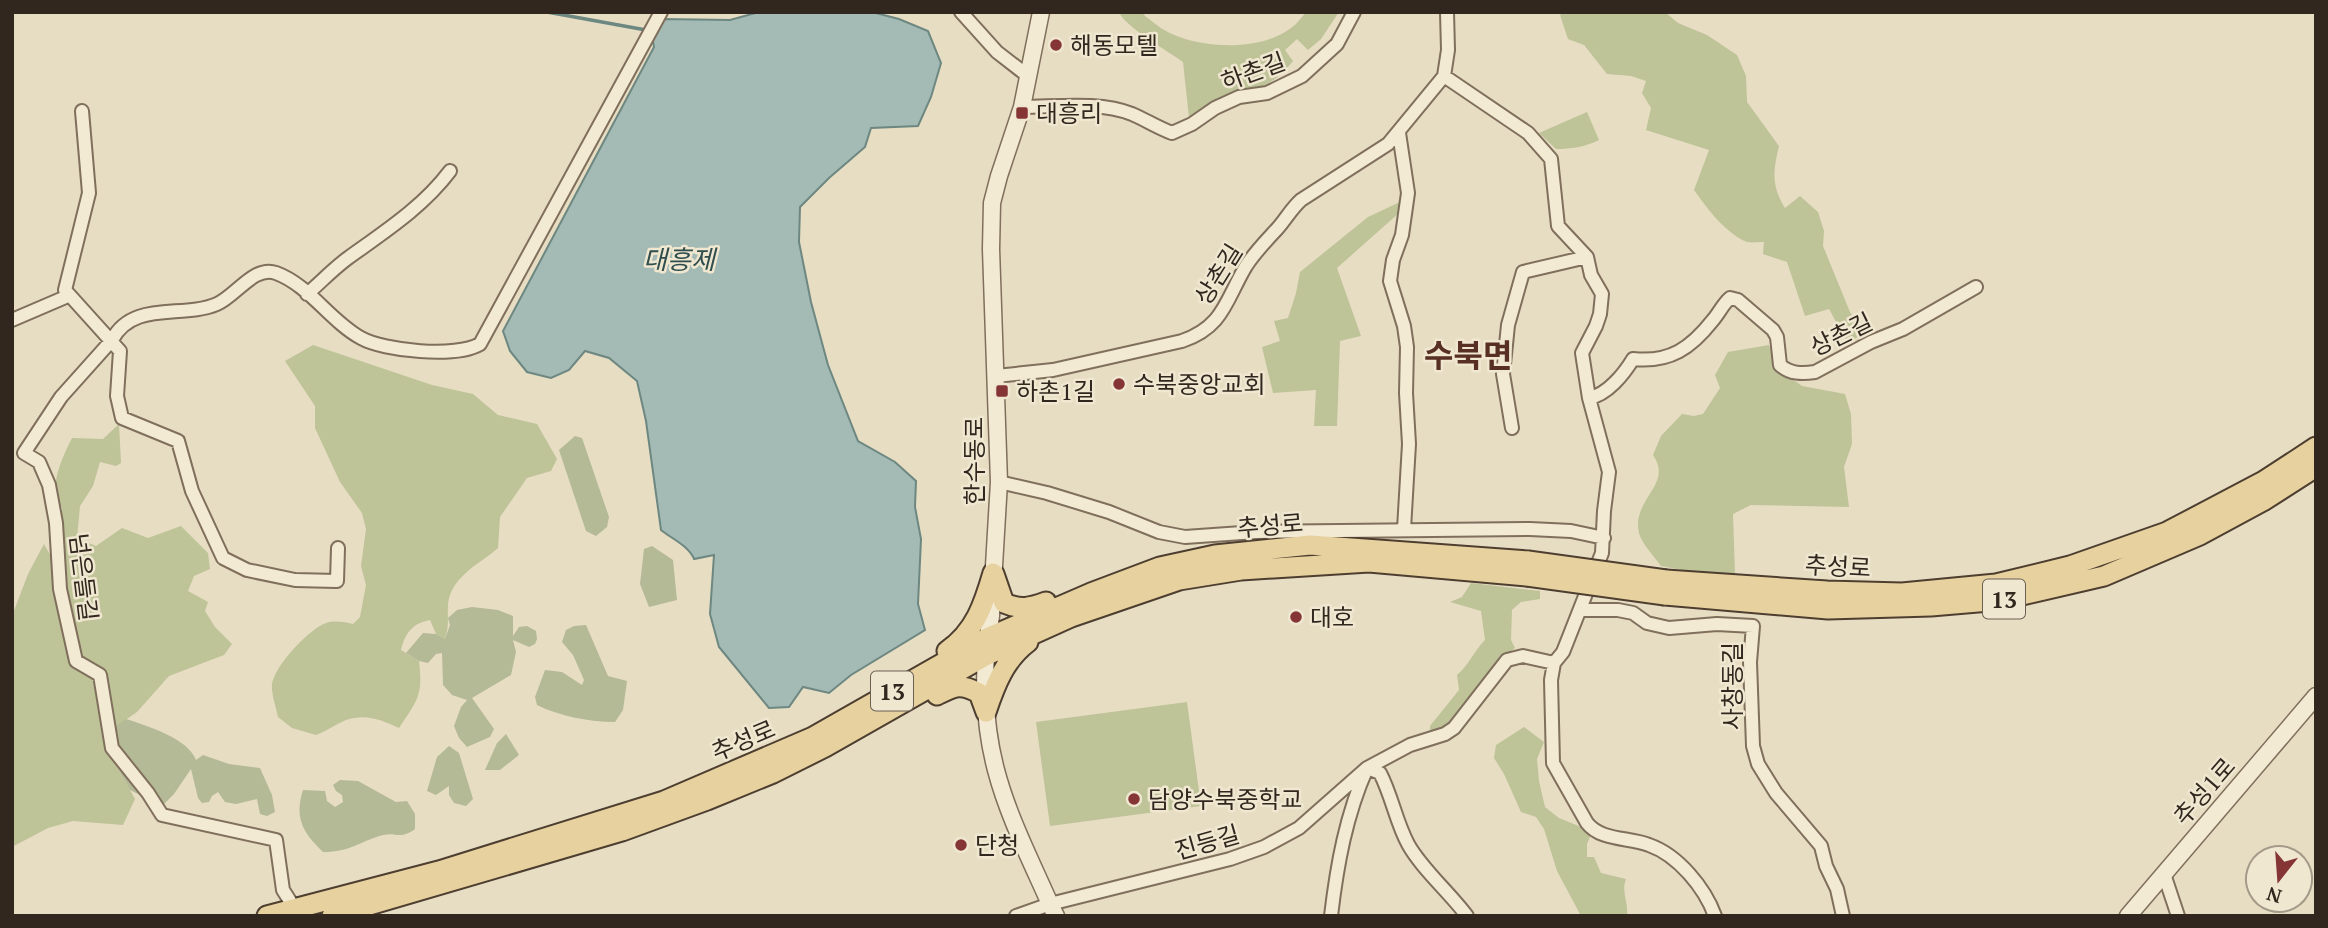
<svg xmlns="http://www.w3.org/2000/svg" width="2328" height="928" viewBox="0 0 2328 928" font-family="'PT Serif','Noto Sans KR',serif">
<rect width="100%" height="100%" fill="#e7ddc3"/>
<!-- green -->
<path fill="#bec398" d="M1119,12H1143L1145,16C1153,22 1162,30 1172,34C1205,49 1261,51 1291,28C1297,24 1301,18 1306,12H1339L1321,39L1308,50L1297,39L1285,50L1293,61C1269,91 1252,89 1218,102C1208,106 1199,112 1189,118L1183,62C1168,51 1125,27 1119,12Z
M1565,12H1665L1678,23L1707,35L1737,55L1746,76L1747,102L1779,146C1773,172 1771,185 1785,208L1800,196L1818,212L1824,231L1823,246L1850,312L1865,334L1847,342L1829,309L1805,316L1787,262L1763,254L1764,242C1759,242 1752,243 1747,242C1725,233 1707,208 1694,190L1709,150L1646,130L1651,108L1642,93L1646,81L1631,76L1607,74L1584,45L1568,39L1560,15Z
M1587,112L1599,140C1585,147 1571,149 1556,149L1539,133Z
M1400,202L1399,213L1337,268L1361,336L1340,341L1337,426H1314L1316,390L1273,393L1262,347L1280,341L1274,321L1288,318L1296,293L1300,272L1368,217Z
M313,345L432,385L473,394L498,415L537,424L557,459L551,471L527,478L500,517L498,548C482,562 458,573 450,595C445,608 451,622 445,639L436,634L430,620C413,623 405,633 401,650L419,661C423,695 418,700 399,728C382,720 366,713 346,720C336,724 327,731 316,735L292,728L278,717C276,707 271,693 272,684C275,665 309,629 326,623C334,620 345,622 353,624L360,617L366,585L361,566L366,529L362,513L340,482L315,428V406L285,361Z
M1769,345L1777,368L1802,386L1845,394L1851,414L1852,444L1844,467L1849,507L1751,505L1733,514L1735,574L1692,572L1661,566C1654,556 1642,544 1639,533C1631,499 1674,485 1653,455L1661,436L1682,414L1694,416L1703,414L1720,388L1715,375L1728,352Z
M119,424L121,463L116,466L100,462L93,486L80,506L77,538L96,546L122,528L148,538L181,526L208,553L210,569L194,576L188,591L208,602L205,611L215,627L232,644L224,655L169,676L137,712L102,736L109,753L135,799L123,825L73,821L48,828L12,847V616L28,574L44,544L53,560L61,537L62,507L55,505C52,482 61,459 72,438L103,439Z
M1471,583L1540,591V599L1521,602L1512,610L1511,640L1515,648L1502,658L1455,723L1430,735V726L1459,690L1457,675C1469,665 1473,652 1485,640L1481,611L1450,602L1462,597Z
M1187,702L1201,806L1050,826L1036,722Z
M1524,727L1544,742L1537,759L1539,781L1545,807L1559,818L1586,829L1590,837L1587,844V857H1594L1601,873L1626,879C1621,891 1628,901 1627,913L1630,916H1581L1557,871L1544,829L1536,817L1521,812L1504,774L1494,758L1496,745Z"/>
<!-- cemetery -->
<path fill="#b4b996" d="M575,436L582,438L609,517L607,527L596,536L586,531L559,450Z
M652,546L673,560L677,600L649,607L640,584L644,549Z
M472,607L498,610L513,616V636L519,627L527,626L536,631L537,639L535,644L529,647L513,640L516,652L511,675L472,698L494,729L490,737L467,747L459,738L454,726L461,707L467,700L452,695L443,685L442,653L436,654L428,663L419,661L406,653L423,633L436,634L445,639L450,625L448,618L457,610Z
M586,625L608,676L627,681L623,710L615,722C590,722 559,716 537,705L535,697L545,670L562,672L582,685L584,680L573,655L562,642L566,630L574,626Z
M126,719C147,726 188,738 196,760L203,755L229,764L260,768L272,795L275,812L267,816L260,814L257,799L236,804L225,802L218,792L212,796L209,802L202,803L198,798L191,769L174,794L162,806L130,790L109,753L102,736Z
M506,734L519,755L500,770H485L497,743Z
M449,746L459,753L473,799L466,806L454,803L449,795V786L436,795L427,791L437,757Z
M340,780L358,781L396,802L407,801L415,814V829C400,840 397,832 383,835C358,842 351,852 323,852C303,833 294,818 303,790L325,791L327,801L335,807L343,802L342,795L336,791L333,785Z"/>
<!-- water -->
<path fill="#a4bab4" stroke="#6d8781" stroke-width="2" d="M759,12H872L899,19L928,31L941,63L931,97L918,126L871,128L865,147L829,178L800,207L799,242L811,302L828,365L858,441L895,462L916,481L915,507L921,539L918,604L925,630L851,675L829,693L803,687L789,707L769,708L719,647L710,614L714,555L694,559C689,546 672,539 661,530L646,421L637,381L609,358L585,351L569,370L551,378L527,372L510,351L503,331L654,47L652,37L663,19L730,20Z"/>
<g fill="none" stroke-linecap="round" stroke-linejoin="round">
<!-- stream -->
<path stroke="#6d8781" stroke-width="3.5" d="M547,12L646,30"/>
<!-- minor casing -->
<g stroke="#7f6f5c" stroke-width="16">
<path id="minor" d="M961,12L997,52L1028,76
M1444,76L1448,50L1447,12
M1022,107C1057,107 1099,101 1132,114C1146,120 1158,128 1172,133L1192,124L1215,108L1239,97L1267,93L1302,76L1337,44L1354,12
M82,111L89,193L65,290L120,351L117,396L122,418L178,441L192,491L223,558L247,570L295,580L337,581L338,548
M1399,133L1408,193L1402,235L1393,260L1390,281L1404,326L1407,347L1406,393L1409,444L1404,529
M307,294C321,282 333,269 348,258C384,232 423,207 450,171
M12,320L68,296
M996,376L1053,370L1182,341C1224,327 1226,299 1246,266C1255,252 1266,241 1277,229C1286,219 1291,209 1301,200L1388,144L1444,76L1528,133L1551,159L1558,226L1587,257L1591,275L1602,294L1600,314L1596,326L1582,353L1589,398C1607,395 1624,374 1633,359C1670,363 1691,348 1713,320C1719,313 1723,304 1730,298L1738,300L1773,330L1777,337L1780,365C1790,374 1802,374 1815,372L1871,342L1903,329L1976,287
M1512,428L1503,374L1508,325L1523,272L1587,257
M999,482L1047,493L1109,512L1159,532L1185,537L1256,532L1530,529L1571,531L1604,538
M1580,610H1618L1633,613L1647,623L1669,628L1717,624L1753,626L1750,662L1753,746L1758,764L1776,793L1821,846L1826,866L1837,889L1843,916
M1554,663L1551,680L1553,763L1587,823C1601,841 1629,837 1649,845C1678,855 1705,888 1715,916
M1367,768L1410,745L1445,734L1454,728L1507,660L1523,656L1554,663L1563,652L1602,553L1604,511L1609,472L1589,398
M1367,768L1380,773C1392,796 1396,822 1408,844C1421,868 1450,893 1467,916
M2164,874L2178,916
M290,901L283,890L276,840L162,815L148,793L112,748L100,675L76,661L60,589L56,523L49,485L39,462L24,453L61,397L112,340C133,300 182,319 217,304C236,296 254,265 276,273C309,285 330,321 361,338C384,351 456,358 480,344L661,12
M1016,916L1050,904L1230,859L1264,847L1299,828L1367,768C1346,815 1337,865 1331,916"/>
</g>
<!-- tertiary casing -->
<g stroke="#7f6f5c" stroke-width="19">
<path id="tertiary" d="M1041,12L1022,107L999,176L992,203L991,249L999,482L991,616C982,666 983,721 996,770C1008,816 1031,861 1050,904L1056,916
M2128,916L2316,696"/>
</g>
<!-- primary casing -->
<g stroke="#4d3e30" stroke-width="23">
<path id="primary" d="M994,574L1004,603C1020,610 1030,608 1046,602
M1666,580L1827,591L1902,593L1996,584L2070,566L2167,532L2264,481L2316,447
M1665,595L1828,609L1931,606L2001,600L2104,576L2200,535L2263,501L2316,467
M947,651C975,632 984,604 993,573
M937,695C955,686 960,683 979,693L986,712
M986,712C995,685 1005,659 1028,642
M267,916L439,871L664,801L813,737L987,638L1091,593L1160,567L1215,555L1310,545L1528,561
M332,916L622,831L707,800L773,773L825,747L987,655L1071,617L1179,580L1241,570L1369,562L1527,576"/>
</g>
<!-- minor -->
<use href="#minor" stroke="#f3ead4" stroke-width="12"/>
<!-- tertiary -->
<use href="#tertiary" stroke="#f3ead4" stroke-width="16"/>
<!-- primary -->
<use href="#primary" stroke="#e6d19f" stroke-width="19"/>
<!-- primary-bridge casing -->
<g stroke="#4d3e30" stroke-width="23" stroke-linecap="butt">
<path id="primary-bridge" d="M1528,561L1666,580
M1527,576L1665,595"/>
</g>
<!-- primary-bridge -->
<use href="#primary-bridge" stroke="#e6d19f" stroke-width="19"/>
</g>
<!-- markers -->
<g fill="#853534" stroke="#f0e7d1" stroke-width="2.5">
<circle cx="1056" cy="45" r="7"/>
<rect x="1015" y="106" width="14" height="14" rx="3.5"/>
<circle cx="1119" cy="384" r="7"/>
<rect x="995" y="384" width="14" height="14" rx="3.5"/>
<circle cx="1296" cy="617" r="7"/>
<circle cx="1134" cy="799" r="7"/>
<circle cx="961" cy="845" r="7"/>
</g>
<g text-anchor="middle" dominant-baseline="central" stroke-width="5" stroke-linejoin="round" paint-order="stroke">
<!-- shield labels -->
<g fill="#f0e7d1" stroke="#6a6154" stroke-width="2">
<rect x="1983" y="579.5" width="42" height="39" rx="5"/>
<rect x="871" y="671.5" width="42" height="39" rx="5"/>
</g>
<g font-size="23" font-weight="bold" fill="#31271e">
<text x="2004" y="599">13</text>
<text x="892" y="691">13</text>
</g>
<!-- poi labels -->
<g font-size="24" fill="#31271e" stroke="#f0e7d1" text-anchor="start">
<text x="1070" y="45">해동모텔</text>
<text x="1036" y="113">대흥리</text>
<text x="1133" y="384">수북중앙교회</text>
<text x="1016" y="391">하촌1길</text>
<text x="1310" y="617">대호</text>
<text x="1148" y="799">담양수북중학교</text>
<text x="975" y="845">단청</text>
</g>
<!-- street labels -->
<g font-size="24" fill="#31271e" stroke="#f0e7d1">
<text transform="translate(1253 71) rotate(-20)">하촌길</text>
<text transform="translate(1218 274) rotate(-58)">상촌길</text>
<text transform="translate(1841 334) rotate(-26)">상촌길</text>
<text transform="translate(974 461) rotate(-90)">한수동로</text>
<text transform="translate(1270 525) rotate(-5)">추성로</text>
<text transform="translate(1838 566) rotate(3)">추성로</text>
<text transform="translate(84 577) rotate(83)">넘은들길</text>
<text transform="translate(1732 686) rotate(-90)">사창동길</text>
<text transform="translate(743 740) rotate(-23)">추성로</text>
<text transform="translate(2204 791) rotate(-49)">추성1로</text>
<text transform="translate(1207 842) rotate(-16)">진등길</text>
</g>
<!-- water labels -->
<g font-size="26" font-style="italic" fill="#2f4e4d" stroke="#f0e7d1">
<text x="679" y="259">대흥제</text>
</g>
<!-- district labels -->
<g font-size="32" font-weight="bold" fill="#572f23" stroke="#f0e7d1">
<text x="1468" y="355">수북면</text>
</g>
</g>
<!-- border -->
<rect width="2328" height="928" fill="none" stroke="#31271e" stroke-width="28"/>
<!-- north arrow -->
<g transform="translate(2279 879) rotate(197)"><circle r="33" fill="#f0e7d1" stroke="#a49a89" stroke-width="2"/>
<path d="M0-5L12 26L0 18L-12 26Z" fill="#853534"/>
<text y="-10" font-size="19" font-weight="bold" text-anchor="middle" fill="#31271e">N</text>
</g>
</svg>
